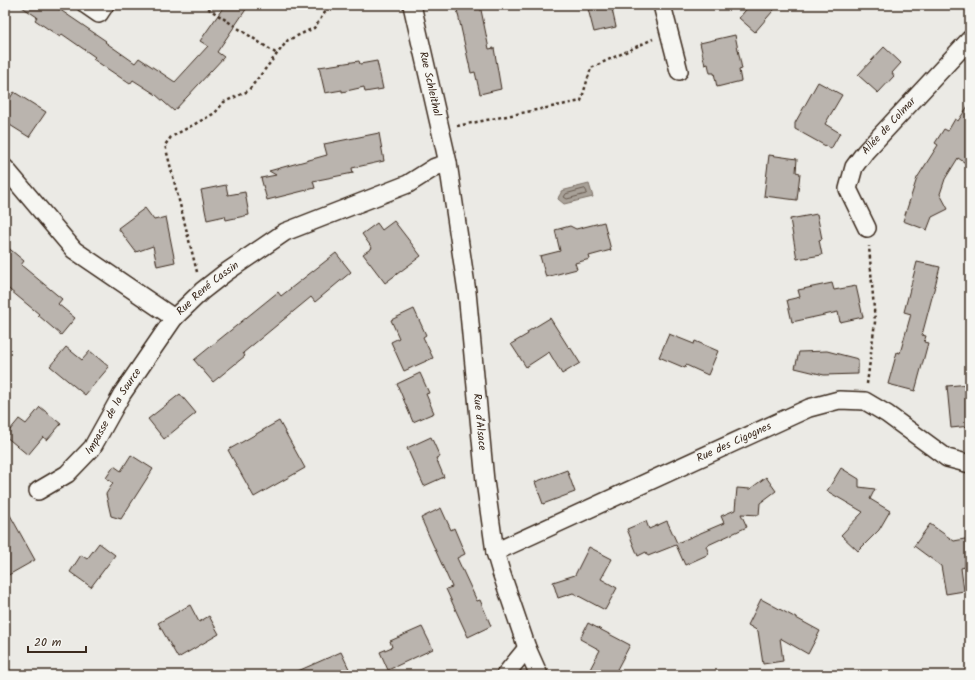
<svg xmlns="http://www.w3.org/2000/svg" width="975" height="680" viewBox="0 0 975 680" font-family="Kalam,sans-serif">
<rect width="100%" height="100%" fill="#ebeae5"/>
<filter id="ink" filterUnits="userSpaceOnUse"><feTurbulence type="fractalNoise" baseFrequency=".025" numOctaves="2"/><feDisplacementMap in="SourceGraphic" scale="8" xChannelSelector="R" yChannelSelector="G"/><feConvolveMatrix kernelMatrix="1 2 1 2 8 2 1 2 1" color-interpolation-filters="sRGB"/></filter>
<g filter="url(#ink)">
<!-- water -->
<path fill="#a8a198" stroke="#7c7167" d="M589,184L593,197L564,204L558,199L559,196L561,193V191Z"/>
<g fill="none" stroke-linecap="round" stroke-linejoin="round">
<!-- shore -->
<path stroke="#675a4f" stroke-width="1" d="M585,189L587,192L586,194L567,199L564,197L566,194Z"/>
</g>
<!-- building -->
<path fill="#bab4ae" stroke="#3b2a1e" d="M19,5H53L106,41L105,42L135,63L139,58L175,82L208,46L200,41L225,5H249L217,52L224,57L174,111L155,94L133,80L130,84L93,59L95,57L62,34L60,37L35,20L37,17Z
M456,5H480L489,49L494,48L501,89L480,94L475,72L471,73Z
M587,5H611L616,27L594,32Z
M750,5H778L755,32L739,18Z
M735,35L742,69L739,70L741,81L717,87L714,73H710L708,64L705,65L700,43Z
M884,47L901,63L892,73L894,76L878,93L858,75Z
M359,61L360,64L377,61L383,89L365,92L364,87L342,92V90L325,93L319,67Z
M818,82L842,95L825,124L840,133L831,149L795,129V123Z
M14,92L46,112L29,137L5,122V106Z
M970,103V166L958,158L945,179L940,194L948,209L932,217L927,230L903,221L917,178L938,145L935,143L944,129L948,131L955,119L958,121Z
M379,133L384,161L352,168L353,173L313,181L315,188L267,200L261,178L276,175L269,171L327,155L324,144Z
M769,155L797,159L796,172L800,173L797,200L764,196Z
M226,185L228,195L245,192L249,215L226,220L225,216L207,220L201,190Z
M145,208L154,220L166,217L175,262L157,266L153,246L136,252L118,228Z
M817,214L822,239L819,240L822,255L797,259L790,219Z
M394,221L421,256L385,283L363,254L372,248L362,234L377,223L382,230Z
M604,222L611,250L589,256L590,259L575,263L577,269L546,277L540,256L560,251L555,230L570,226L576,229Z
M5,245L24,261L21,265L62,299L58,304L75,318L61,335L38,315L39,314L5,286Z
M336,253L351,272L315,302L311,297L243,353L245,356L213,382L194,360L278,292L281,296Z
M917,262L940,267L922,335L926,336L924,342L928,343L915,391L888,384L897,352L900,353L911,314L904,312Z
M832,283L834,290L856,286L863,317L840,322L838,312L792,322L787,300L800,297L798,290Z
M414,309L426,335L423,337L433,358L404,371L391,342L399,338L391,320Z
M550,318L569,348L570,347L580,363L562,374L549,352L526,367L511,344L528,334L527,332Z
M669,334L694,344L695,341L718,351L708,375L686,365L685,368L659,357Z
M66,347L82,360L90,351L109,367L85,395L50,366Z
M827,351L858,359V374L824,375L795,368L799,352Z
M420,373L429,393L426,394L434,413L413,422L397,384Z
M970,384V426L951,428L947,386Z
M180,394L196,413L164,439L148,419Z
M40,407L61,424L47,440L43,437L28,455L5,436L19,419L26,424Z
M279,421L305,468L254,497L228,450Z
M431,437L440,457L436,458L444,477L424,486L407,448Z
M131,455L153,469L121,519L111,516L106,494L113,483L106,478L114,466L121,471Z
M841,468L859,479V487L875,489L870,499L890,511L879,530L858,551L841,535L863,512L827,491Z
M567,470L575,492L543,504L535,482Z
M766,477L776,491L760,503L759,515L741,514L747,527L706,546L709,554L685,565L676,545L648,556L646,552L638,556L627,529L646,521L649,529L667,521L677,543L724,523L721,516L735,510L737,488L750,489Z
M5,506L35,560L5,577Z
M441,508L451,530L454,528L465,554L457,558L477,601L480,600L491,626L468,637L446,589L452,587L421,518Z
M930,524L954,541L970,538V566L961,568L964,591L946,594L941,566L914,546Z
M99,543L115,555L91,587L70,572L81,555L87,559Z
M589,547L612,559L601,579L617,588L605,610L573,593L558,598L553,582L575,575Z
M761,599L820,631L808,654L780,638L783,661L763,664L758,631L748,625Z
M190,605L199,622L209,616L219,634L178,658L158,623Z
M588,623L630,645L614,675H587L600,650L580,639Z
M422,627L433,649L388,670L380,652L392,647L390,641Z
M341,652L352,675H289Z"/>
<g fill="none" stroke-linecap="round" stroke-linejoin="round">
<!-- street casing -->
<g stroke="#3b2a1e" stroke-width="20">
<g id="street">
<path d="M86,5L99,14L105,5"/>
<path id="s1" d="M412,5L448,163L467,292L485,481L495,552L501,572L527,648L539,675"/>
<path d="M662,5L679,71"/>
<path id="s2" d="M5,168L74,250L174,318L202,291L225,273L285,232L408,184L435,167L448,163"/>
<path id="s3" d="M867,228L848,189L854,167L865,152L970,39"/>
<path id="s4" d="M38,491L67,474L92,448L122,394L174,318"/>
<path id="s5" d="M495,552L809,408L839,400L865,401L887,414L947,458L970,464"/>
<path d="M505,675L527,648"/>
</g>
</g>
<!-- path -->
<path stroke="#3b2a1e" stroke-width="2.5" stroke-dasharray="3 3" stroke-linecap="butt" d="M203,5L277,54
M457,126L581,101L591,68L653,39
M197,272L165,145L171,137L215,113L224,102L248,91L288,40L314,28L328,8L332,5
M867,384L875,322L869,246"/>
<!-- street -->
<use href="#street" stroke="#f6f6f2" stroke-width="17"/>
</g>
</g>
<g text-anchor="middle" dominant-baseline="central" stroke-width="3" stroke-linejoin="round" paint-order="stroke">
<!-- street labels -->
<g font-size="11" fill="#3b2a1e" stroke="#f6f6f2">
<text stroke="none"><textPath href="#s1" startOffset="81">Rue Schleithal</textPath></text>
<text stroke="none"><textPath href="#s3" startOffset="120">Allée de Colmar</textPath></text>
<text stroke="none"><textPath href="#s2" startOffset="273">Rue René Cassin</textPath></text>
<text stroke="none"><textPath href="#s4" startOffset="112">Impasse de la Source</textPath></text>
<text stroke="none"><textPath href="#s1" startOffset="423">Rue d'Alsace</textPath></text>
<text stroke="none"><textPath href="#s5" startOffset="263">Rue des Cigognes</textPath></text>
</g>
</g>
<!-- margin -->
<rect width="975" height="680" fill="none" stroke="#f6f6f2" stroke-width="20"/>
<rect x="10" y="10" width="955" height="660" fill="none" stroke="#3b2a1e" stroke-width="1.5" filter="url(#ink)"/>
<!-- scale -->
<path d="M28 646v6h58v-6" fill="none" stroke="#3b2a1e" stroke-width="2"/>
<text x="34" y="646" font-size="12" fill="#3b2a1e" stroke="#f6f6f2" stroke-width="3" paint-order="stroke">20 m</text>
</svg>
